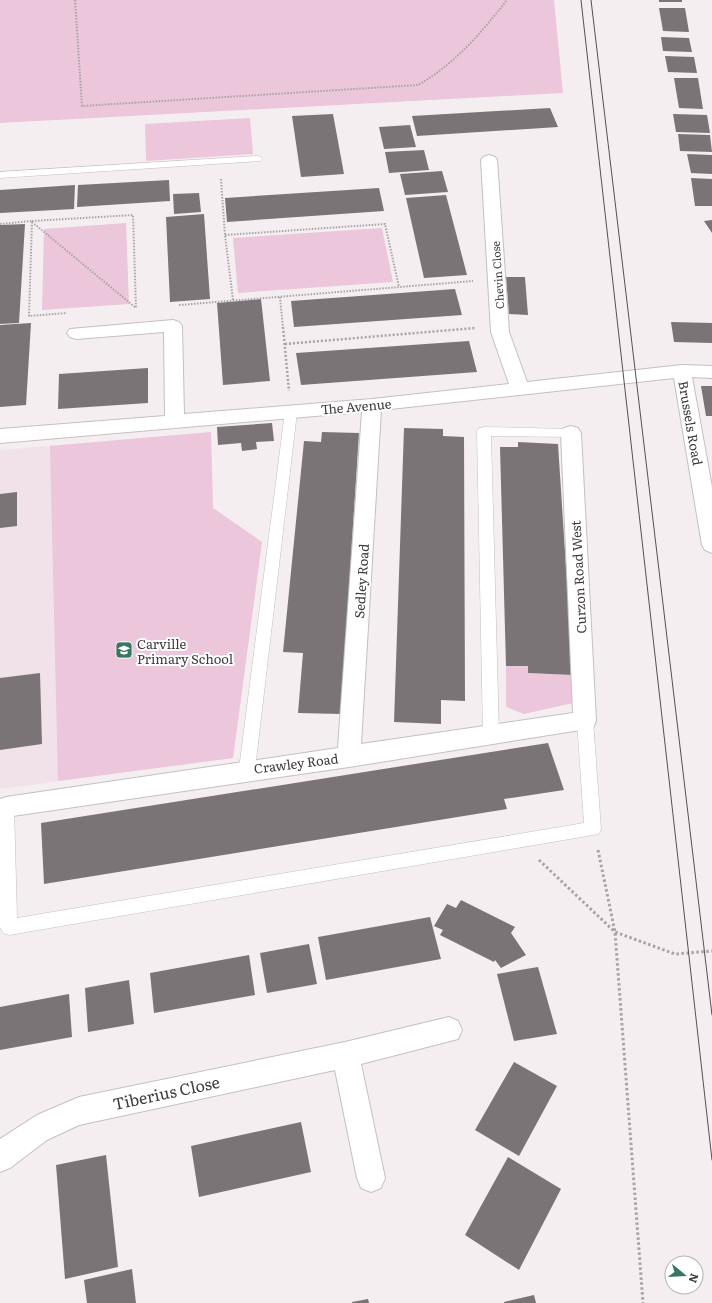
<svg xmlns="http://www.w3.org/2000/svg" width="712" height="1303" viewBox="0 0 712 1303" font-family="Literata,serif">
<rect width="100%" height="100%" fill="#f5eef1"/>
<!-- built -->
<path fill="#f1e2ea" d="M211,432L213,508L262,542L233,758L0,789V450Z"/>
<!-- green -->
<path fill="#ecc6db" d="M0,0H554L563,93L0,123Z
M250,118L253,154L146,161L145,124Z
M126,223L129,304L42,310L44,229Z
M382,228L393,282L238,293L233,238Z
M211,432L213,508L262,542L233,758L58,781L50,446Z
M506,666H528V673L573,675V703L524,714L506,707Z"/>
<!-- building -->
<path fill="#7a7477" d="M659,0H682V2H659Z
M659,8H685L689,32L663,31Z
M661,37L689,38L692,52L663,51Z
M665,56L694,57L697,73L668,72Z
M674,78H698L703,109L679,108Z
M550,108L558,127L417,136L412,116Z
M333,114L344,174L301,177L292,116Z
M673,114L707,115L710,133L676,132Z
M410,125L416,147L384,149L379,127Z
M678,134L710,135L712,152L680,151Z
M424,150L429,170L389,173L385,152Z
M687,154L712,155V174L691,173Z
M442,171L448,192L405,195L400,174Z
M691,178L712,179V206H695Z
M169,180L170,201L77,207L78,185Z
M75,185L74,209L0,213V190Z
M379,188L384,211L227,222L225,198Z
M199,193L201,212L174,214L173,194Z
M446,195L467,275L424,278L406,198Z
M204,214L210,299L170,302L166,217Z
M712,220V233L704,221Z
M25,224L19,323L0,324V225Z
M506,277H525L528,315L509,314Z
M455,289L462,315L294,327L291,301Z
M261,299L270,381L223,385L217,303Z
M671,322L712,323V343L674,342Z
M31,323L26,405L0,407V325Z
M469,341L477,372L301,385L296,353Z
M148,368V403L58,409L59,374Z
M701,386H712V416H706Z
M272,423L274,441L256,442L257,449L242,451L241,443L218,445L217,427Z
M404,428L443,429V436L464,437L465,701L441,700V724L394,722Z
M322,432L359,433L341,714L298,713L303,653L283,652L304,441L321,442Z
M518,442L558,444L573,675L528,673V666H506L500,447H518Z
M17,492V526L0,528V494Z
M40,673L42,744L0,750V678Z
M548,743L564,790L504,799L507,809L44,884L41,823Z
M461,900L515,927L511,933L526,955L501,968L495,960L494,962L440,935L443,930L434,926L447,904L456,908Z
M430,917L441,959L326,980L318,937Z
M309,944L317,984L267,993L260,953Z
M249,955L255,995L154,1013L150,973Z
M538,967L557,1034L514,1041L497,974Z
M129,980L134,1024L88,1032L85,988Z
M69,994L72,1037L0,1050V1007Z
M514,1062L557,1086L519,1156L475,1130Z
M301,1122L311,1172L199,1197L191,1146Z
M106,1155L118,1267L65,1279L56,1165Z
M508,1157L561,1189L519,1270L465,1235Z
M132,1269L136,1303H87L84,1280Z
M534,1295L536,1303H504V1302Z
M368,1299L369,1303H352V1302Z"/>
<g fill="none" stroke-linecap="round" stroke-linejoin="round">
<!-- service casing -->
<g stroke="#c5bfc2" stroke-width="1">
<path id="service" d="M257,156L261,157L262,159L261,161L0,178V172Z
M291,408L296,409L297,412L255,769L253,774L247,776L241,774L239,769L285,412L286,409Z
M484,427L571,429L576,430L578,433L576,436L571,437L491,436L499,735L497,740L491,741L485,740L483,735L477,431L479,428Z
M585,715L591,717L593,721L601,829L599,834L9,935L3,933L0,927V802L6,800L12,802L14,807L17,918L584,823L577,721L579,717Z"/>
</g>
<!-- minor casing -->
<g stroke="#c5bfc2" stroke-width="2">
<path id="minor" d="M489,155L495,157L497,160L509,332L527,382L682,365L712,366V378L692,377L712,487V553L705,550L702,545L674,378L381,410L361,744L573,713L561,433L564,428L571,426L578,428L581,433L596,721L593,728L349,767L6,817L0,815V799L6,797L338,748L362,412L0,443V429L165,416L164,332L76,339L70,337L67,333L70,329L173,320L179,322L182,326L184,414L372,399L509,384L491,332L481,160L483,157Z
M449,1017L458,1021L462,1030L458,1039L361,1064L385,1178L381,1188L371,1192L361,1188L357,1178L335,1070L79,1125L47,1140L10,1168L0,1172V1139L37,1115L79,1097L345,1042Z"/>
</g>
<!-- path-far2 -->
<path stroke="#a8a3a5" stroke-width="2" stroke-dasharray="1.5 1.5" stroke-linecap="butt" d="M75,0L82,106L418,85C455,64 481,33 507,0
M221,179L225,235L233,300
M32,221L133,215L136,308
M32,222L136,308
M0,224L32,221L29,316L67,313
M225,235L385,224L399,287
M280,297L283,328
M179,305L473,281"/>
<!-- path-far1 -->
<path stroke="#a8a3a5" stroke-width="2.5" stroke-dasharray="2 2" stroke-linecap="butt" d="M283,327L289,391
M285,344L475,328"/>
<!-- path -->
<path stroke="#a8a3a5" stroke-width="3" stroke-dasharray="2.5 2.5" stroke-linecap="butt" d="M598,850L615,932L643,1303
M539,860L615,932L675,954L712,951"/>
<!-- service -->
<use href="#service" fill="#fff" fill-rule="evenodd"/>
<!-- minor -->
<use href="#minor" fill="#fff" fill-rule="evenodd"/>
<!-- tram -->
<path stroke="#545052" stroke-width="1" d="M581,0L712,1160
M591,0L712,1015"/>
</g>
<!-- icons -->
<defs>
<g id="school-square" transform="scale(0.9)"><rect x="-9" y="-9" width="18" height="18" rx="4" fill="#397662" stroke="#fff"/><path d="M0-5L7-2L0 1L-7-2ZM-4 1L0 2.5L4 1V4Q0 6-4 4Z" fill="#fff"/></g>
</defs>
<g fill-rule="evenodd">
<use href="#school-square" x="124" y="650"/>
</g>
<g text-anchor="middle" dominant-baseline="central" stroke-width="4" stroke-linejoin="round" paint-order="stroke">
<!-- far-street labels -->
<g font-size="11" fill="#3e3b3c" stroke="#fff">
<text transform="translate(497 275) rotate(-94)">Chevin Close</text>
</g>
<!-- street labels -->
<g font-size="13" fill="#3e3b3c" stroke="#fff">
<text transform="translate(356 406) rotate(-5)">The Avenue</text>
<text transform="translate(691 423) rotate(80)">Brussels Road</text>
<text transform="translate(578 577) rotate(-93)">Curzon Road West</text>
<text transform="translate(361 581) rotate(-86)">Sedley Road</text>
<text transform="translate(296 763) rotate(-7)">Crawley Road</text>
</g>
<!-- poi labels -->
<g font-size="13" fill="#3e3b3c" stroke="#fff" text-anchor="start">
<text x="137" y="643">Carville<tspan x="137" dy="15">Primary School</tspan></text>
</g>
<!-- near-street labels -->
<g font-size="16" fill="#3e3b3c" stroke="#fff">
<text transform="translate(166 1092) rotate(-12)">Tiberius Close</text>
</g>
</g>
<!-- north arrow -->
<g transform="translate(684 1275) rotate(108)"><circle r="19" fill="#ffffff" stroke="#b2b1b1"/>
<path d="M0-3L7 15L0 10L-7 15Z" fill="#397662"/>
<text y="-6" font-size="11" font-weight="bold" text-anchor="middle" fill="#3e3b3c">N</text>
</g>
</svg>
